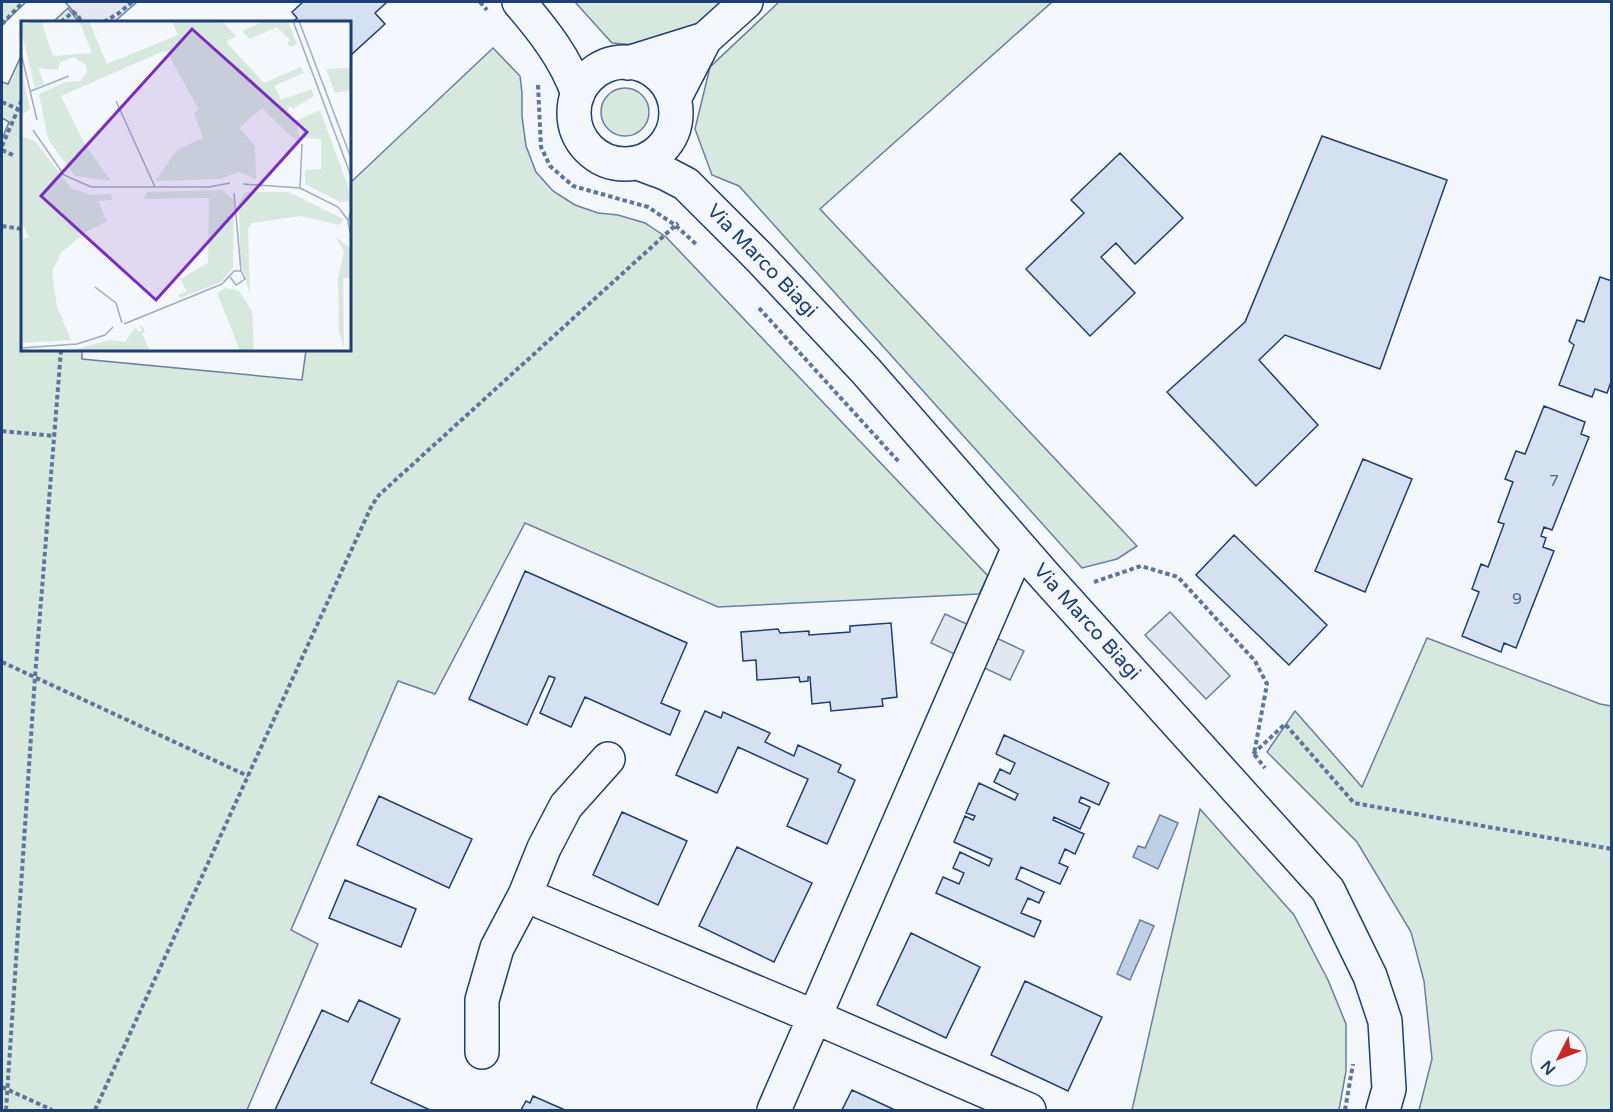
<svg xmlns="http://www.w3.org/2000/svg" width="1613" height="1112" viewBox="0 0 1613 1112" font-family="'Varela Round',sans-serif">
<rect width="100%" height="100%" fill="#f4f7fb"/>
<!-- green -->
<path fill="#d7e8df" stroke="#687fa3" stroke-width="1.5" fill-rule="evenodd" d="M2,2H26L2,25Z
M575,2H729L698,30L647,46L612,43Z
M779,2H1052L820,209L1137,546L1117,559L1082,568L739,186L712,175L695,129L710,67Z
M68,8L79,22H53Z
M493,48L520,76L522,93V116L526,146L536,172L553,191L575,205L598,213L618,215L645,223L666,237L988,576L979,594L718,607L525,523L435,694L398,681L291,930L318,944L247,1110H2V139L9,122L2,118V82L8,84L22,54V350H82V359L302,380L306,350H350V183Z
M601 112a24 24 0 1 1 48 0a24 24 0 1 1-48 0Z
M1427,638L1600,704L1611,706V1110H1419L1432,1059L1424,981L1411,932L1357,842L1267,752L1295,711L1362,787ZM1541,1040H1577V1076H1541Z
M1200,809L1294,915L1328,980L1346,1024V1071L1339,1110H1132Z"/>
<!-- parking -->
<path fill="#e3e8f0" stroke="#687fa3" stroke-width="1.5" d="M65,2H137L114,22H83Z
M1170,612L1230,676L1206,699L1145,635Z
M945,614L1024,651L1010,680L931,643Z"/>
<!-- water -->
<path fill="#bed0e5" stroke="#687fa3" stroke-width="1.5" d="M1160,815L1178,823L1158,869L1133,857L1138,846L1145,848Z
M1140,920L1154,926L1130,980L1117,974Z"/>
<!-- building -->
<path fill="#d5e0f0" stroke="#1d3f73" stroke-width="1.5" d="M303,2H387L375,13L385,24L352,54L350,51V22H293L297,18L292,12Z
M1322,136L1447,180L1380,369L1285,335L1259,360L1318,425L1256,486L1167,392L1245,322Z
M1120,153L1183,218L1135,264L1116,243L1101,257L1135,293L1090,336L1026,269L1084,213L1071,200Z
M1600,277L1612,281V379L1607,393L1595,389L1592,397L1559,385L1574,345L1569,341L1577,320L1584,322Z
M1544,406L1585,422L1581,434L1589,437L1552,530L1544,527L1541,536L1546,538L1543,547L1554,551L1516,648L1504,643L1501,652L1462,636L1479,592L1472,589L1481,564L1488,567L1504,524L1498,522L1513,482L1505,479L1516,451L1525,454Z
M1363,459L1412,479L1365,592L1315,571Z
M1234,535L1327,625L1289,665L1196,575Z
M525,571L687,643L661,703L680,711L670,735L585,697L571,727L540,713L555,678L549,676L527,725L469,699Z
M891,623L897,697L882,699L883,706L831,711L830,702L812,704L810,677H808V681L800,682L799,677L757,680L756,660L743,661L741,632L778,629L780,633L809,631V635L850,632V626Z
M705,711L721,718L723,712L770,733L765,742L794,756L798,745L841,765L838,772L855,780L827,844L787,826L808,779L738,747L717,793L676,775Z
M1004,735L1109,783L1099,805L1081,797L1079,802L1090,807L1080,829L1054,817L1053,820L1084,834L1075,854L1065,849L1059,863L1068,867L1060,884L1021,867L1016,879L1044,892L1039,903L1028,898L1021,913L1041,921L1034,937L936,893L943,877L959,884L964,873L953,868L960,852L989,866L992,859L954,842L965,816L973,820L975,816L966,813L979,783L1015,800L1018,794L994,782L1000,769L1010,774L1015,763L996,754Z
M379,796L472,839L449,888L357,845Z
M622,812L687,841L658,905L593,875Z
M737,847L812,883L774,962L699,926Z
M345,880L416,909L401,947L329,918Z
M911,933L980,967L946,1038L877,1005Z
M1025,981L1102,1017L1068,1091L991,1055Z
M359,1000L400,1019L371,1083L430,1110H275L322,1010L348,1022Z
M852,1090L895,1110H842Z
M533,1096L565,1110H521L526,1101L530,1103Z"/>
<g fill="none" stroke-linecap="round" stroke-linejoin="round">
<!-- minor casing -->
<g stroke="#1d3f73" stroke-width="36">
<path id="minor" d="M519,2C543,30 566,59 578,94
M574 113a51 51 0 1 1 102 0a51 51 0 1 1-102 0Z
M628,63L705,39
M674,99L705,39L746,2
M638,163L665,173L686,184L759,257L866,371L1044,575L1328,890L1370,976L1385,1021L1389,1089L1383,1110
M525,895L544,848L566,806L608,759
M482,1052V1000L497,948L525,895L815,1017L1029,1110
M774,1110L1019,547"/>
</g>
<!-- path -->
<path stroke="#5e769c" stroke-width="4" stroke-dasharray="4.5 3" stroke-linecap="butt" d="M480,2L487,10
M61,22L73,12L78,15L81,22
M104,22L119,13L132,2
M2,24L23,2
M538,85L541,147L550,166L573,186L648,207L675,225L697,245
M2,102L18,109
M2,146L22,100
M2,150L13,155
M2,226L22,229
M759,308L899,462
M2,431L54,436
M1094,582L1141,566L1178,577L1255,661L1267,684L1254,754L1265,768
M2,662L248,776
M1253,754L1285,724L1354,803L1612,849
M2,1087L52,1110
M6,1110L35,677L61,350
M95,1110L372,505L379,495L678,223
M1345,1110L1353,1064"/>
<!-- minor -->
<use href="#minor" stroke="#f4f7fb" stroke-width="33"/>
</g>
<g text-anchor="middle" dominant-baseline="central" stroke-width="4.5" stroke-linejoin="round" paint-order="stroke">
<!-- number labels -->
<g font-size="16" fill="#4b6792">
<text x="1554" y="481">7</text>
<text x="1517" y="599">9</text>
</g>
<!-- street labels -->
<g font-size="20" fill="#1d3f73" stroke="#f4f7fb">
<text transform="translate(762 261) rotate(46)">Via Marco Biagi</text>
<text transform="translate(1087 622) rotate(48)">Via Marco Biagi</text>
</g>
</g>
<!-- overview -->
<g transform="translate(21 21)">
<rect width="330" height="330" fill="#f4f7fb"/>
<path d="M20,0L32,35L71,32L58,0H68L86,43L157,14L151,0H201L215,15L205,21L243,62L280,46L283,52L253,65L260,79L290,68L293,75L273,87L268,85L267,90L273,101L299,89L328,168L329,180L319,181L284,163V149L300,148V118L283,117L280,102L276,105L279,118L272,117L241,87L218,107L234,125L235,158L218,151L199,158L134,160L156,129L182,117L173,92L178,89L145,29L40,75L63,122L90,160L54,155L27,118L18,73L45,61L60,60L66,51L65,44L53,36L39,41L37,49L17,47L23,63L14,67L0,9L1,3ZM243,0H267L276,23L269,26L266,22L269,19L256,6L229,18L221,10ZM0,47L9,88L0,94ZM330,47V69L314,72L305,48ZM0,115L14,120L51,168L72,174L90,173L91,179L77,180L86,200L63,212L40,232L31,251L36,286L50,319L0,322V219L8,216L0,200ZM201,169L213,179L212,247L200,261L159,277L157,274L166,270L159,258L187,242L188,177L123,178L124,175L126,171ZM224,171H268L322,198L319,204L280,195L231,202L227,208L229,274L219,238L218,181ZM315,216L330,228V257H322L323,327L318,311L317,258L323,231ZM205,267L218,270L231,290L233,330H219L196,272ZM118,304L122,306L124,311L121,313L129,330H47L89,319L104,321L115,306L117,311L121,310Z" fill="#d7e8df"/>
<path fill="none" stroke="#9eadc5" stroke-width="1.5" d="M272,0L330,155M278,0L330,137M0,32L16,99M10,70L48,55M95,80L134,166M12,109L43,154L70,166H188L209,162M222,163L279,167L317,186L327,199M279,167L281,123M213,172L220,250M330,189L327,201L330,215M74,266L95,282L101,302M103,303L201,263L213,250H220L224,258L215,264L209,256M0,327L56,323L84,314L92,306"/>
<path fill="#7b2cbf" fill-opacity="0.15" stroke="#7b2cbf" stroke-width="3" d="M171,8L286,111L135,279L20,175Z"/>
<rect width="330" height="330" fill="none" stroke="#1d3f73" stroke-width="3"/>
</g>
<!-- border -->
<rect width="1613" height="1112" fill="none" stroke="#1d3f73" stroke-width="6"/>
<!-- north arrow -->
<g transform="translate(1559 1058) rotate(228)"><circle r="28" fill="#f4f7fb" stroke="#9eadc5" stroke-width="1.5"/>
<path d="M0-4.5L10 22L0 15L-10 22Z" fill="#c62828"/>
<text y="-9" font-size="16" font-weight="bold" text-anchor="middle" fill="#1d3f73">N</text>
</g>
</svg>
